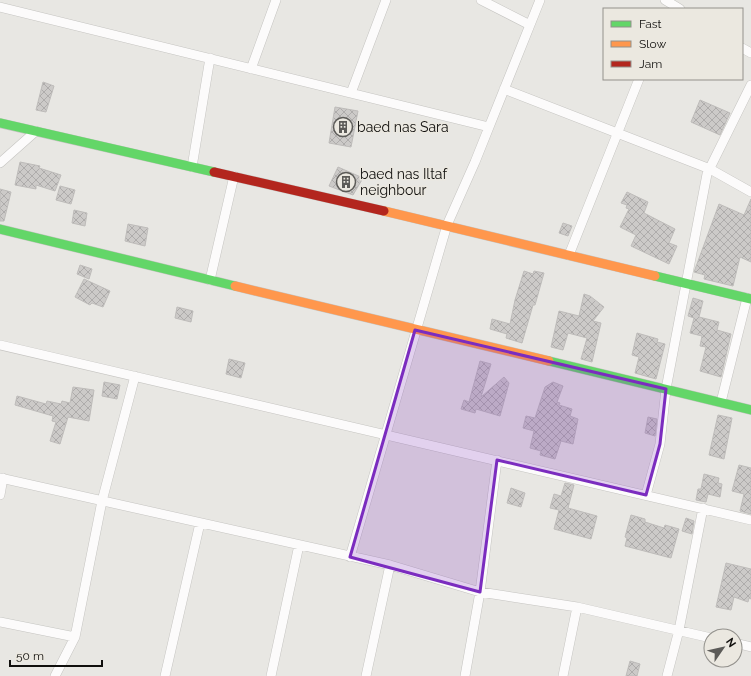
<svg xmlns="http://www.w3.org/2000/svg" width="751" height="676" viewBox="0 0 751 676" font-family="Raleway,sans-serif">
<defs>
<pattern id="building-cross-hatch" width="8" height="8" patternUnits="userSpaceOnUse"><rect width="8" height="8" fill="#cccac8"/><path d="M0 0l8 8M0 8l8-8" fill="none" stroke="#aeacab"/></pattern>
</defs>
<rect width="100%" height="100%" fill="#e8e7e3"/>
<!-- building -->
<path fill="url(#building-cross-hatch)" stroke="#bebcba" d="M43,82L54,86L46,112L36,110Z
M700,100L730,113L720,135L691,122Z
M335,107L358,111L351,147L329,143Z
M20,162L40,166L39,168L61,175L55,191L36,185V189L15,185Z
M338,167L363,178L353,195L329,186Z
M60,186L75,190L71,204L56,200Z
M0,189L11,192L4,221H0Z
M627,192L648,202L644,213L675,229L669,243L677,246L669,264L631,246L636,235L620,227L629,209L626,208L627,205L621,203Z
M751,199V262L740,257L733,286L704,279L705,275L694,272L719,204L744,215Z
M74,210L87,213L85,226L72,223Z
M563,223L572,226L568,236L559,233Z
M128,224L148,228L145,246L125,241Z
M80,265L92,269L89,279L77,274Z
M524,271L533,274L534,271L544,273L535,305H533L522,343L506,338L507,334L490,329L492,319L510,324L515,300Z
M84,279L110,291L103,307L92,303L90,305L75,297Z
M584,294L590,296L604,307L593,321L601,323L592,362L581,359L587,338L568,333L563,350L551,347L559,311L579,316Z
M693,298L703,301L699,317L719,322L717,330L731,334L721,377L700,371L706,347L700,346L702,336L690,333L694,318L688,316Z
M177,307L193,311L191,322L175,318Z
M637,333L658,339L657,342L665,344L656,379L635,373L639,357L632,355Z
M229,359L245,363L241,378L226,374Z
M480,361L491,364L481,397L504,377L509,383L500,416L476,409L475,413L461,409L464,400L469,402Z
M104,382L120,385L117,399L102,396Z
M553,382L563,386L557,402L560,403L559,405L572,409L570,416L578,419L573,444L561,441L555,459L540,455L541,451L530,448L534,431L523,428L526,416L535,418L545,387Z
M73,387L94,390L89,421L68,417L60,444L50,441L56,422L52,421L53,416L15,405L17,396L46,404L47,401L61,404L62,401L70,403Z
M718,415L732,418L724,459L709,455Z
M648,417L657,419L655,436L645,433Z
M739,465L751,468V514L740,511L744,494L732,491Z
M704,474L719,478L718,483L722,484L720,497L708,494L706,502L696,500L698,489H701Z
M565,483L574,485L568,508L597,516L591,539L554,529L559,510L550,508L554,494L561,496Z
M511,488L525,493L521,507L507,503Z
M631,515L645,519V522L664,528L665,525L679,529L671,558L625,546L627,538L625,537Z
M686,518L694,521L692,534L682,531Z
M726,563L751,569V599L749,598L748,602L734,597L731,610L716,607Z
M630,661L640,664L637,676H626Z"/>
<g fill="none" stroke-linecap="round" stroke-linejoin="round">
<!-- street casing -->
<g stroke="#c5c4c1" stroke-width="10">
<path id="street" d="M481,0L530,25
M665,0L680,9
M0,7L489,127
M742,48L751,53
M251,69L276,0
M504,89L710,169L751,192
M351,93L386,0
M0,163L36,131
M192,167L210,58
M569,255L639,79
M210,280L234,176
M0,345L751,520
M721,402L747,298
M0,478L390,565L480,592L577,607L711,638
M0,495L3,478
M646,495L660,444L666,389L707,174L751,85
M350,557L447,225L475,162L540,0
M0,622L75,637
M735,643L751,647
M55,676L75,637L102,501L135,376
M165,676L200,523
M271,676L299,545
M366,676L390,565
M465,676L480,592L497,460
M563,676L577,607
M667,676L679,630L703,508"/>
</g>
<!-- fast casing -->
<g stroke="#c5c4c1" stroke-width="10">
<path id="fast" d="M0,123L214,172
M0,229L235,286
M655,276L751,299
M549,361L751,410"/>
</g>
<!-- slow casing -->
<g stroke="#c5c4c1" stroke-width="10">
<path id="slow" d="M384,211L655,276
M235,286L549,361"/>
</g>
<!-- jam casing -->
<g stroke="#c5c4c1" stroke-width="10">
<path id="jam" d="M214,172L384,211"/>
</g>
<!-- street -->
<use href="#street" stroke="#fcfbfb" stroke-width="9"/>
<!-- fast -->
<use href="#fast" stroke="#63d668" stroke-width="9"/>
<!-- slow -->
<use href="#slow" stroke="#ff974d" stroke-width="9"/>
<!-- jam -->
<use href="#jam" stroke="#b3261e" stroke-width="9"/>
</g>
<!-- marked area -->
<path fill="#7b2cbf" fill-opacity="0.2" stroke="#7b2cbf" stroke-width="3" stroke-linejoin="round" d="M415,330L666,389L660,444L646,495L497,460L480,592L350,557Z"/>
<!-- icons -->
<defs>
<g id="building-ring" transform="scale(1)"><circle r="9.5" fill="#ebe8e0" stroke="#5c5b58" stroke-width="1.5"/><path d="M-4-6H4V6H1V3H-1V6H-4ZM-2.5-4.3h1.7v1.8h-1.7ZM.8-4.3h1.7v1.8H.8ZM-2.5-1h1.7V.8h-1.7ZM.8-1h1.7V.8H.8Z" fill="#5c5b58"/></g>
</defs>
<g fill-rule="evenodd">
<use href="#building-ring" x="343" y="127"/>
<use href="#building-ring" x="346" y="182"/>
</g>
<g text-anchor="middle" dominant-baseline="central" stroke-width="3" stroke-linejoin="round" paint-order="stroke">
<!-- poi labels -->
<g font-size="14" fill="#100f0d" stroke="#ebe8e0" text-anchor="start">
<text x="357" y="127">baed nas Sara</text>
<text x="360" y="174">baed nas Iltaf<tspan x="360" dy="16">neighbour</tspan></text>
</g>
</g>
<!-- legend -->
<rect x="603" y="8" width="140" height="72" fill="#ebe8e0" stroke="#93918c"/>
<rect x="611" y="21" width="20" height="6" fill="#63d668" stroke="#93918c"/>
<text x="639" y="28" font-size="12" fill="#100f0d">Fast</text>
<rect x="611" y="41" width="20" height="6" fill="#ff974d" stroke="#93918c"/>
<text x="639" y="48" font-size="12" fill="#100f0d">Slow</text>
<rect x="611" y="61" width="20" height="6" fill="#b3261e" stroke="#93918c"/>
<text x="639" y="68" font-size="12" fill="#100f0d">Jam</text>
<!-- north arrow -->
<g transform="translate(723 648) rotate(56)"><circle r="19" fill="#ebe8e0" stroke="#93918c"/>
<path d="M0-3L7 15L0 10L-7 15Z" fill="#5c5b58"/>
<text y="-6" font-size="11" font-weight="bold" text-anchor="middle" fill="#100f0d">N</text>
</g>
<!-- scale -->
<path d="M10 660v6h92v-6" fill="none" stroke="#100f0d" stroke-width="2"/>
<text x="16" y="660" font-size="12" fill="#100f0d" stroke="#ebe8e0" stroke-width="3" paint-order="stroke">50 m</text>
</svg>
